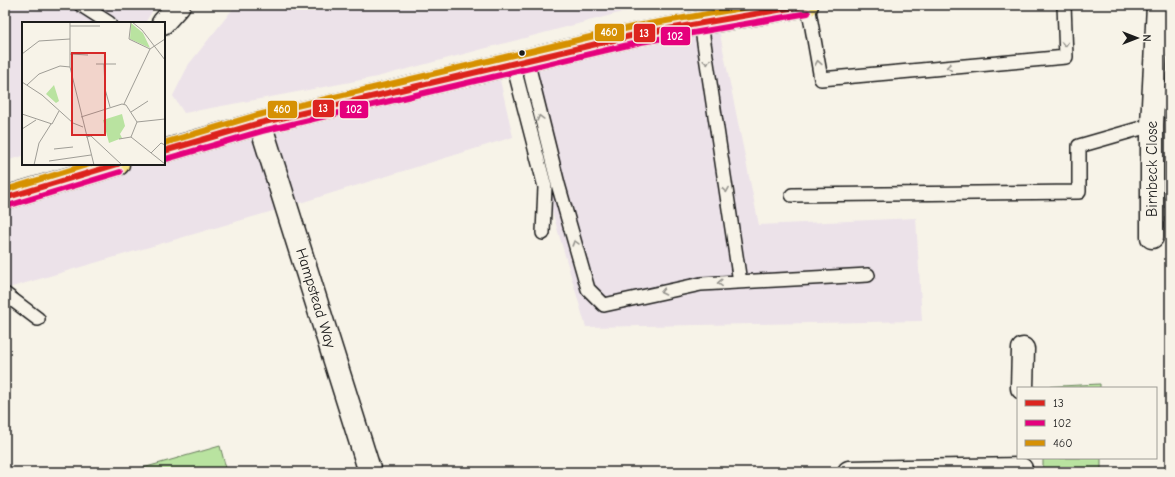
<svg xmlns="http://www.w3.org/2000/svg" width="1175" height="477" viewBox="0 0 1175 477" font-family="'Comic Neue',sans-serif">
<rect width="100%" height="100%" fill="#f7f3e8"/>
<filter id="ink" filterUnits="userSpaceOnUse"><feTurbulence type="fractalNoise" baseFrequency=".025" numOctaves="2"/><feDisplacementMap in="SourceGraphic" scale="8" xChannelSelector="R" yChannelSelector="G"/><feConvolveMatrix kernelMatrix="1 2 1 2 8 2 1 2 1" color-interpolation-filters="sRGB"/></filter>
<g filter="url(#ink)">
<!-- built -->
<path fill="#ece2e9" d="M5,5H156L145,23H23V156L5,161Z
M236,5H649L377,77L184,113L173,96L189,64Z
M717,20L759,225L916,218L922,321L586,327L509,64Z
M497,67L513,137L287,207L5,289V198L118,164H164V151Z"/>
<!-- green -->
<path fill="#b9e3a0" stroke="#6a805e" d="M1100,384V388H1041V387Z
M220,446L227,472H129Z
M1043,458H1101V472H1043Z"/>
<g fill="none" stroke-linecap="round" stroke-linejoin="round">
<!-- service casing -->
<g stroke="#1c1c1c" stroke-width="16">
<path id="service" d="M81,5L109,23
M808,5L821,79L1066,57L1064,5
M701,23L740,282
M527,60L558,184L588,289L604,305L701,284L868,275
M513,64L545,187L543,233
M792,195L1079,192V146L1152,125
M5,294L38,319"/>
</g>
<!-- minor casing -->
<g stroke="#1c1c1c" stroke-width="25">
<path id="minor" d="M260,123L370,472
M1152,237V125L1158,5
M1022,388L1023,349
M849,472L1021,469"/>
</g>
<!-- tertiary casing -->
<g stroke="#1c1c1c" stroke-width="25">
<path id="tertiary" d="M163,23L179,5"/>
</g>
<!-- primary casing -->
<g stroke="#1c1c1c" stroke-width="25">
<path id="primary" d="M164,151L260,123L639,34L807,5
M5,198L118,164"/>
</g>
<!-- service -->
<use href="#service" stroke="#f7f3e8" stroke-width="13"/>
<!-- minor -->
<use href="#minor" stroke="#f7f3e8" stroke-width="22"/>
<!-- tertiary -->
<use href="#tertiary" stroke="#f7f3e8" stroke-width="22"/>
<!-- primary -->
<use href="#primary" stroke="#f9e181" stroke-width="22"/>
<!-- bus-1 casing -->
<g stroke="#f7f3e8" stroke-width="9">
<path id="bus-1" d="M164,151L260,123L639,34L807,5
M5,198L118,164"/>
</g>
<!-- bus-2 casing -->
<g stroke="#f7f3e8" stroke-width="9">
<path id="bus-2" d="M166,159L262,131L641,42L808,13
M7,206L120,172"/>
</g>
<!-- bus-3 casing -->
<g stroke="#f7f3e8" stroke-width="9">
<path id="bus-3" d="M164,143L258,115L637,26L760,5
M5,190L90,164"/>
</g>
<!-- bus-1 -->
<use href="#bus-1" stroke="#dc241f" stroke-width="6"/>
<!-- bus-2 -->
<use href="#bus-2" stroke="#e5007d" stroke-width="6"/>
<!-- bus-3 -->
<use href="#bus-3" stroke="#d69104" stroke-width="6"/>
</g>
<!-- one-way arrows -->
<defs><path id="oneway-chevron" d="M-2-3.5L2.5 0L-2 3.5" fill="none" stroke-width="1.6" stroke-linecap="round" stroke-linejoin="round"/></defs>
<g stroke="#94928c">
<use href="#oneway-chevron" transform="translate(1065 44) rotate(88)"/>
<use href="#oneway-chevron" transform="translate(707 62) rotate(81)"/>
<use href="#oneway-chevron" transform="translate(818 63) rotate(-100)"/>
<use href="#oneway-chevron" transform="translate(949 67) rotate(175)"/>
<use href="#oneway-chevron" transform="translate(540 118) rotate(-105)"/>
<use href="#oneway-chevron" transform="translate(726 190) rotate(81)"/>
<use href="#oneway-chevron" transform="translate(575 243) rotate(-106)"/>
<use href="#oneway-chevron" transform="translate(720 283) rotate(177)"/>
<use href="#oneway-chevron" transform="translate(663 292) rotate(168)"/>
</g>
</g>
<!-- markers -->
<circle fill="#1c1c1c" stroke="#f7f3e8" stroke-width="1.5" cx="522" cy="53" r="3.5"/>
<g text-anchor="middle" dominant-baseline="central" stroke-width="3" stroke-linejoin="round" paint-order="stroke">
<!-- street labels -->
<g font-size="15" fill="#1c1c1c" stroke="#f7f3e8">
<text transform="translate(1152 169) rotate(-90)">Birnbeck Close</text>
<text transform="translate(316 298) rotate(73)">Hampstead Way</text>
</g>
</g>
<!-- overview -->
<g transform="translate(22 22)">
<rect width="143" height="143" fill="#f7f3e8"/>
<path d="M109,1L121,11L128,26L108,17ZM32,63L37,79L34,81L24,72ZM100,92L103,104L98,112L100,116L87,121L81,98Z" fill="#b9e3a0"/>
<path fill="none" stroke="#9f9d96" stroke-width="1" d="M48,0V45L72,143M109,0L107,17L128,27M110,0L120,8L143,38M48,4H78M0,32L17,19L48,17M48,32L66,33M74,42H94M82,42L83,67L88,85M0,60L20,73L51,101L61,105M5,63L17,52L38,44L48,45M102,82L128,27L143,17M109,90L126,79M0,92L30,102L37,89M59,95L100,82L104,83L115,100L109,115L143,142M115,100L143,97M0,107L14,98M64,115L69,114L100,143M97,117L109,115M32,127L51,125M129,131L139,121L143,123M27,139L69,133M12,143L17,121L29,102"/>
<path fill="#d62828" fill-opacity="0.15" stroke="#d62828" stroke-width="2" d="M50,31H83V113H50Z"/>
<rect width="143" height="143" fill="none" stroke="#1c1c1c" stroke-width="2"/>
</g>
<g stroke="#f7f3e8" stroke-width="1.5">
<rect x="594" y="23" width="31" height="19" rx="4" fill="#d69104"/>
<rect x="633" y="23" width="23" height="20" rx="4" fill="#dc241f"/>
<rect x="660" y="26" width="31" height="20" rx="4" fill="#e5007d"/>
<rect x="312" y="99" width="23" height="19" rx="4" fill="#dc241f"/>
<rect x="267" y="100" width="31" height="19" rx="4" fill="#d69104"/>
<rect x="339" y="100" width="30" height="19" rx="4" fill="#e5007d"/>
</g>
<g font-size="11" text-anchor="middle" font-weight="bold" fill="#fff">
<text x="609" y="36">460</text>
<text x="644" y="37">13</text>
<text x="675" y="40">102</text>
<text x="323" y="112">13</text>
<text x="282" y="113">460</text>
<text x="354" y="113">102</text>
</g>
<!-- margin -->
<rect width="1175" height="477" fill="none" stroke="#f7f3e8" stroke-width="20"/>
<rect x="10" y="10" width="1155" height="457" fill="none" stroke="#1c1c1c" stroke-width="1.5" filter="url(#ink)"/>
<!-- legend -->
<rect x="1017" y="387" width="140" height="72" fill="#f7f3e8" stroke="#9f9d96"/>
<rect x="1025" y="400" width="20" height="6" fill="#dc241f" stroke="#9f9d96"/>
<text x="1053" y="407" font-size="12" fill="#1c1c1c">13</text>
<rect x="1025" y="420" width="20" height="6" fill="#e5007d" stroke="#9f9d96"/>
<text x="1053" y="427" font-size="12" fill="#1c1c1c">102</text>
<rect x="1025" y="440" width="20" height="6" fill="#d69104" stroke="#9f9d96"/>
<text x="1053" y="447" font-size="12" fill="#1c1c1c">460</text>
<!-- north arrow -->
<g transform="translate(1137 38) rotate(90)" stroke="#f7f3e8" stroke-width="3" paint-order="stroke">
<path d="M0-3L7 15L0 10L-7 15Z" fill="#1c1c1c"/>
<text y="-6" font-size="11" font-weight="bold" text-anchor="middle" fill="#1c1c1c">N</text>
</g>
</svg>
